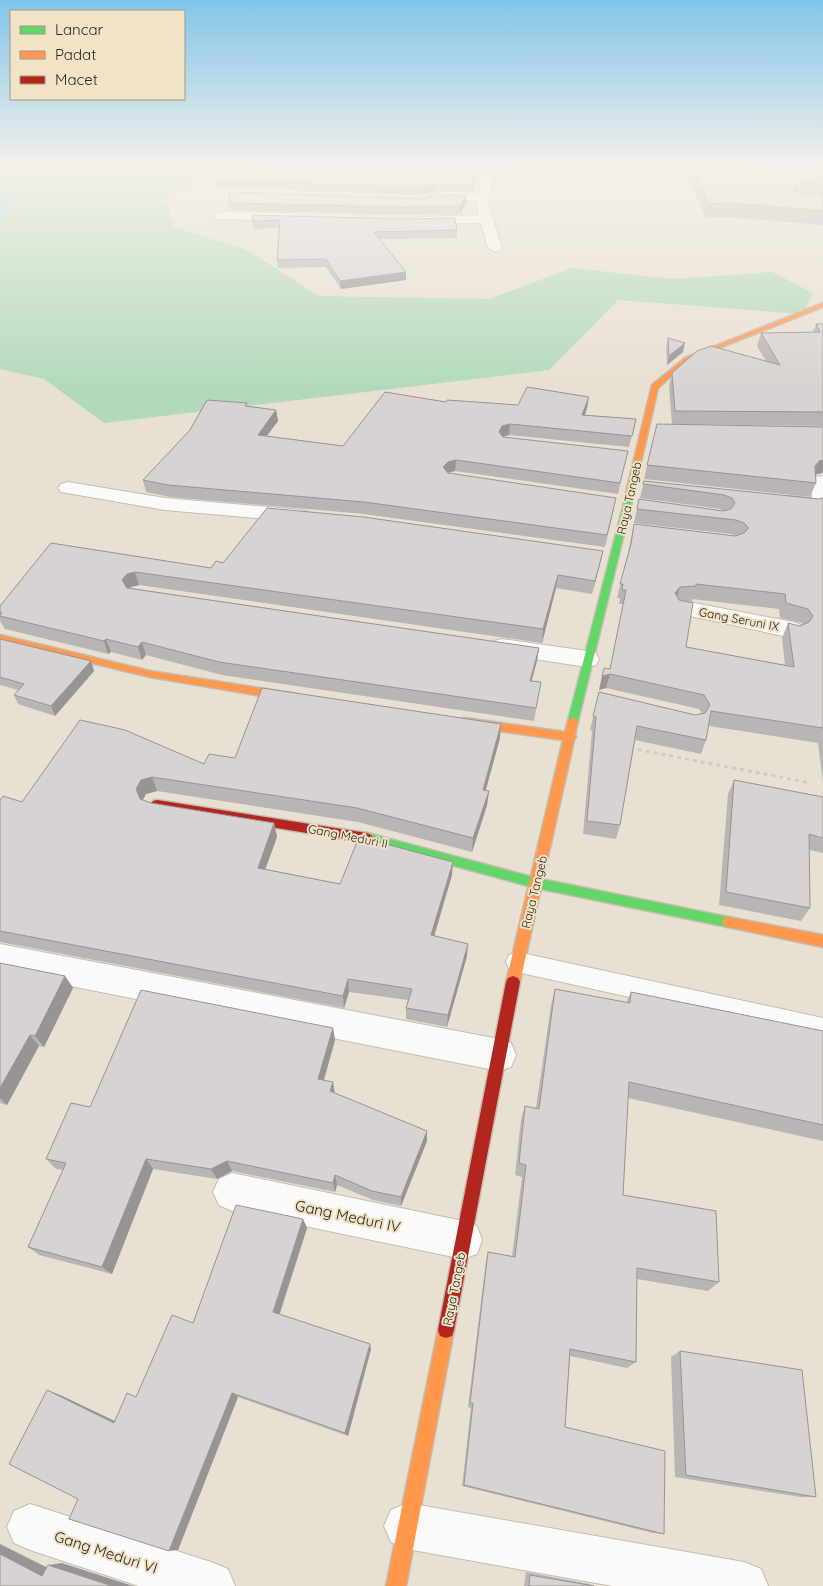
<svg xmlns="http://www.w3.org/2000/svg" width="823" height="1586" viewBox="0 0 823 1586" font-family="Quicksand,sans-serif">
<rect width="100%" height="100%" fill="#e8e0d1"/>
<!-- green -->
<path fill="#b2daba" d="M0,167L231,168L165,198L174,227L247,250L319,296L489,299L572,268L673,279L772,272L813,293L803,314L618,300L549,370L104,423L44,379L0,369Z"/>
<g fill="none" stroke-linecap="round" stroke-linejoin="round">
<!-- stream -->
<path fill="#89dee7" fill-rule="evenodd" d="M0,177L3,179L11,204L3,220L0,222V214L5,204L0,188Z"/>
<!-- lane casing -->
<g stroke="#c3bdb1" stroke-width="2">
<path id="lane" d="M517,952L823,1018V1040L517,972L509,969L506,962L509,955Z"/>
</g>
<!-- street casing -->
<g stroke="#c3bdb1" stroke-width="2">
<path id="street" d="M483,167H495L488,203L502,248L500,251L495,252L488,248L481,223L414,224L412,221L414,218L419,217L479,215L476,201H441L430,204L424,200C435,188 462,193 478,193Z
M221,212L291,213L298,217L291,221L216,219L214,216L216,213Z
M823,476V509C810,512 796,510 783,506L780,502L783,498L790,496L812,499L811,481L814,477Z
M68,482L165,498L301,510L308,512L311,516L308,520L301,522L165,510L61,492L58,488L61,484Z
M684,601L793,622L801,625L805,630L801,635L793,638L676,613L673,608L676,603Z
M502,639L587,651L596,653L599,659L596,665L587,667L494,653L490,647L494,641Z
M0,944L499,1039L511,1043L516,1055L511,1067L499,1071L0,972Z
M232,1173L463,1221L477,1226L482,1240L477,1254L463,1259L232,1211L219,1205L213,1192L219,1179Z
M407,1503L744,1562L761,1569L768,1586H613L407,1549L391,1542L384,1526L391,1510Z
M30,1504L211,1562L228,1569L235,1586H139L30,1550L14,1543L7,1527L14,1511Z"/>
</g>
<!-- fast casing -->
<g stroke="#c3bdb1" stroke-width="3">
<path id="fast" d="M626,495L633,497L578,721L573,725L568,721Z
M367,833L536,878L728,917L732,918L734,922L732,926L728,927L536,888L363,841L361,838L363,835Z"/>
</g>
<!-- slow casing -->
<g stroke="#c3bdb1" stroke-width="3">
<path id="slow" d="M823,303V307L689,360L658,388L633,497L626,499L625,497L652,385L685,358Z
M0,635L150,671L297,694L302,698L297,702L150,677L0,641Z
M573,717L578,721L575,735L576,737L574,740L520,982L518,986L513,988L508,986L506,982L563,740L464,726L459,722L464,718L565,732L568,721Z
M728,917L823,935V947L728,927L724,926L722,922L724,918Z
M446,1322L452,1324L454,1330L406,1586H386L438,1330L440,1324Z"/>
</g>
<!-- jam casing -->
<g stroke="#c3bdb1" stroke-width="3">
<path id="jam" d="M157,800L367,833L371,835L373,838L371,841L367,843L157,808L153,807L151,804L153,801Z
M513,976L518,978L520,982L454,1330L452,1336L446,1338L440,1336L438,1330L506,982L508,978Z"/>
</g>
<!-- path -->
<path stroke="#cfcdc9" stroke-width="3" stroke-dasharray="4 4" stroke-linecap="butt" d="M630,748L811,783"/>
<!-- lane -->
<use href="#lane" fill="#fcfaf8" fill-rule="evenodd"/>
<!-- street -->
<use href="#street" fill="#fcfaf8" fill-rule="evenodd"/>
<!-- fast -->
<use href="#fast" fill="#63d668" fill-rule="evenodd"/>
<!-- slow -->
<use href="#slow" fill="#ff974d" fill-rule="evenodd"/>
<!-- jam -->
<use href="#jam" fill="#b3261e" fill-rule="evenodd"/>
</g>
<!-- wall -->
<path fill="#bab5b5" fill-rule="evenodd" d="M208,167H482L472,191H436L422,195L216,187L215,180L218,174L209,173Z
M684,167H823V225L728,217L706,218Z
M466,195V203L460,214L400,215L230,210L229,203L422,199Z
M253,215L457,230V238L380,239L406,272V280L341,289L326,267L278,268L277,260L279,228L253,229L252,221Z
M816,324H823V426L672,424L669,386L672,373L766,361L757,346L761,333L813,332Z
M668,338L683,352L667,365L666,347Z
M589,397L587,408L585,415L636,419L629,447L509,435L502,437L625,462L618,494L455,471L448,473L614,509L605,547L364,514L170,497L146,492L143,480L248,406L276,410L278,421L267,436L343,446L446,402L518,405Z
M657,424L823,427V474L822,473L815,475L816,483L810,497L644,479Z
M644,481L819,499L823,498V783L818,743L709,726L706,740L701,754L635,740L620,825L616,839L583,834L592,731L590,730L599,692L695,715L702,713L699,709L606,688L599,690L610,669L623,604H619L620,598H617L628,553L634,524L736,536L731,534L634,523L639,499L724,511L720,509L640,498ZM692,599L779,609L780,618L802,623L803,624L800,626L788,623L782,638L785,665L686,647L683,601H692Z
M51,543L211,568L223,563L600,564L592,594L556,588L542,643L139,585L131,587L130,588L539,648L537,661L531,681L541,682L534,721L222,675L146,655L142,660L111,652L108,654L5,629L0,621V606Z
M0,639L91,661L94,671L55,716L18,704L14,695L18,690L0,685Z
M500,738L485,791H489L487,805L472,852L358,822L157,791L146,794L143,800L151,803L274,823L277,837L265,869L340,884L452,875L434,935L467,956L447,1027L406,1019V1008L408,1000L349,992L344,1008L0,942V800L22,802L235,758Z
M734,780L823,797V853L809,850L810,908L801,921L719,905L728,794Z
M0,963L65,976L73,988L44,1047L39,1046L7,1105L0,1103Z
M555,989L626,1003L631,992L823,1031V1141L628,1098L623,1195L719,1282L708,1291L637,1279L636,1362L627,1368L570,1356L565,1427L664,1534L653,1533L462,1486L471,1408L468,1407L486,1261L488,1252L512,1256L522,1177L515,1175L521,1120L525,1106L536,1108L551,1005Z
M333,1028L335,1040L324,1080L335,1093L427,1141L401,1206L373,1200L337,1185L335,1192L232,1171L217,1179L153,1169L112,1274L39,1255L28,1247L63,1170L56,1169L46,1159L90,1107Z
M303,1219L307,1228L280,1314L371,1349L348,1436L238,1397L178,1550L78,1499L47,1390L60,1395L115,1421L136,1397L193,1323Z
M680,1351L816,1497H800L675,1477L671,1357Z
M526,1572L589,1584L595,1586H524Z"/>
<!-- shaded-wall -->
<path fill="#979493" d="M480,167H482L472,191V184Z
M800,183L796,196L792,188Z
M436,184V191L422,195V188Z
M466,195V203L460,214V206Z
M406,272V280L341,289L340,281Z
M685,343L683,352L667,365L669,356Z
M589,397L587,408L581,426L582,415Z
M276,410L278,421L259,446L258,435Z
M510,424L509,435L501,437L499,432L502,426Z
M456,460L455,471L447,473L443,467L448,462Z
M823,460V470L822,473L813,475L815,466L819,461Z
M603,551L600,564L592,594L595,581Z
M135,572L139,585L131,587L126,593L122,580L127,574Z
M558,575L556,588L542,643L543,629Z
M680,587L676,601L675,593Z
M106,639L111,652L108,654L104,641Z
M142,642L146,655L142,660L138,647Z
M539,648L537,661L528,694L530,681Z
M91,661L94,671L55,716L51,706Z
M610,674L606,688L599,690L602,676Z
M501,724L500,738L482,804L483,790Z
M152,777L157,791L146,794L141,803L136,789L141,780Z
M489,791L487,805L472,852L473,838Z
M274,823L277,837L261,881L258,868Z
M453,862L452,875L431,947V935Z
M468,944L467,956L447,1027L448,1015Z
M65,976L73,988L44,1047L35,1036Z
M348,979L349,992L344,1008L343,996Z
M333,1028L335,1040L321,1090L318,1079Z
M30,1035L39,1046L7,1105L0,1098V1088Z
M333,1082L335,1094L330,1091Z
M427,1131V1141L401,1206V1197Z
M146,1159L153,1169L112,1274L102,1267Z
M227,1161L232,1171L217,1179L211,1169Z
M335,1175L337,1185L335,1192L333,1183Z
M303,1219L307,1228L278,1318L273,1312Z
M370,1344L371,1349L348,1436L345,1433Z
M47,1390L60,1395L125,1426L114,1423Z
M232,1393L238,1397L178,1550L169,1551Z
M0,1544L58,1573L42,1576L0,1554Z
M62,1563L133,1586H112L48,1565Z"/>
<!-- building -->
<path fill="#d8d3d2" stroke="#979493" fill-rule="evenodd" d="M222,167H480L472,184H436L422,188L215,180Z
M692,167H823V184L800,183L792,188L796,193L823,195V211L731,203L709,204Z
M230,192L422,199L437,195H466L460,206L400,207L229,203Z
M253,215L400,219L455,218L457,230L374,232L406,272L340,281L326,259L277,260L280,220L252,221Z
M816,324H823V412L675,411L672,373L697,351L711,346L780,365L761,333L820,332Z
M668,338L685,343L669,356Z
M527,387L589,397L582,415L636,419L632,436L510,424L502,426L499,432L503,437L628,451L620,483L456,460L448,462L443,467L448,473L616,498L607,535L364,502L168,485L143,480L190,430L207,400L247,403L245,406L276,410L258,435L343,446L385,392L446,402L447,400L518,405Z
M657,424L823,427V460L819,461L815,466L816,483L647,465Z
M644,481L819,499L823,498V728L711,711L706,740L637,726L620,825L587,821L596,717L593,716L599,692L695,715L705,713L710,705L704,695L610,674L602,676L604,668L610,669L626,590H622L623,584H620L631,544L634,524L735,536L744,533L749,528L744,523L736,520L637,509L639,499L723,511L731,509L735,503L732,498L724,495L643,484ZM696,584L785,594L786,603L808,609L813,616L809,622L800,626L788,623L794,667L686,647L693,603L679,600L675,593L680,587L696,586Z
M267,508L363,517L603,551L595,581L558,575L543,629L135,572L127,574L122,580L127,588L539,648L530,681L541,682L536,708L219,662L142,642L138,647L106,639L104,641L0,616V615L2,613L0,612V606L51,543L211,568L216,561L223,563Z
M0,639L91,661L51,706L14,695L24,684L0,677Z
M262,688L501,724L483,790L489,791L473,838L357,808L152,777L141,780L136,789L140,799L151,803L274,823L258,868L340,884L359,837L453,862L431,935L468,944L448,1015L406,1008L412,989L348,979L343,996L0,931V800L3,796L22,802L80,720L125,730L204,764L209,754L235,758Z
M734,780L823,797V838L809,834L810,908L726,892Z
M0,963L65,976L35,1036L30,1035L0,1088Z
M555,989L630,1003L631,992L823,1031V1125L629,1082L623,1195L716,1211L719,1282L637,1268L636,1362L570,1349L565,1427L665,1451L664,1534L464,1485L473,1403H470L488,1252L515,1257L526,1165L519,1163L525,1106L539,1109Z
M141,990L333,1028L318,1079L333,1082L330,1091L427,1131L401,1197L372,1191L335,1175L333,1183L227,1161L211,1169L146,1159L102,1267L28,1247L66,1163L46,1159L71,1103L90,1107Z
M236,1205L303,1219L273,1312L370,1344L345,1433L232,1393L169,1551L69,1519L78,1499L9,1464L47,1390L114,1423L127,1393L136,1397L172,1315L193,1323Z
M680,1351L802,1370L816,1497L686,1475Z
M0,1554L42,1576L48,1565L112,1586H0Z
M530,1575L594,1586H529Z"/>
<!-- sky -->
<linearGradient id="sky" x2="0" y2="1"><stop stop-color="#82c5e8"/><stop offset="0.43" stop-color="#f5f1ea"/><stop offset="1" stop-color="#f5f1ea" stop-opacity="0"/></linearGradient>
<rect width="823" height="389" fill="url(#sky)"/>
<g text-anchor="middle" dominant-baseline="central" stroke-width="4" stroke-linejoin="round" paint-order="stroke">
<!-- street labels -->
<g font-size="12" fill="#2b261c" stroke="#f1e3c8">
<text transform="translate(629 498) rotate(-77)">Raya Tangeb</text>
<text transform="translate(739 619) rotate(11)">Gang Seruni IX</text>
<text transform="translate(348 836) rotate(11)">Gang Meduri II</text>
<text transform="translate(534 892) rotate(-76)">Raya Tangeb</text>
<text transform="translate(454 1289) rotate(-79)">Raya Tangeb</text>
</g>
<!-- near-street labels -->
<g font-size="15" fill="#2b261c" stroke="#f1e3c8">
<text transform="translate(348 1216) rotate(12)">Gang Meduri IV</text>
<text transform="translate(106 1552) rotate(18)">Gang Meduri VI</text>
</g>
</g>
<!-- legend -->
<rect x="10" y="10" width="175" height="90" fill="#f1e3c8" stroke="#a29783"/>
<rect x="20" y="26" width="25" height="8" fill="#63d668" stroke="#a29783"/>
<text x="55" y="35" font-size="15" fill="#2b261c">Lancar</text>
<rect x="20" y="51" width="25" height="8" fill="#ff974d" stroke="#a29783"/>
<text x="55" y="60" font-size="15" fill="#2b261c">Padat</text>
<rect x="20" y="76" width="25" height="8" fill="#b3261e" stroke="#a29783"/>
<text x="55" y="85" font-size="15" fill="#2b261c">Macet</text>
</svg>
